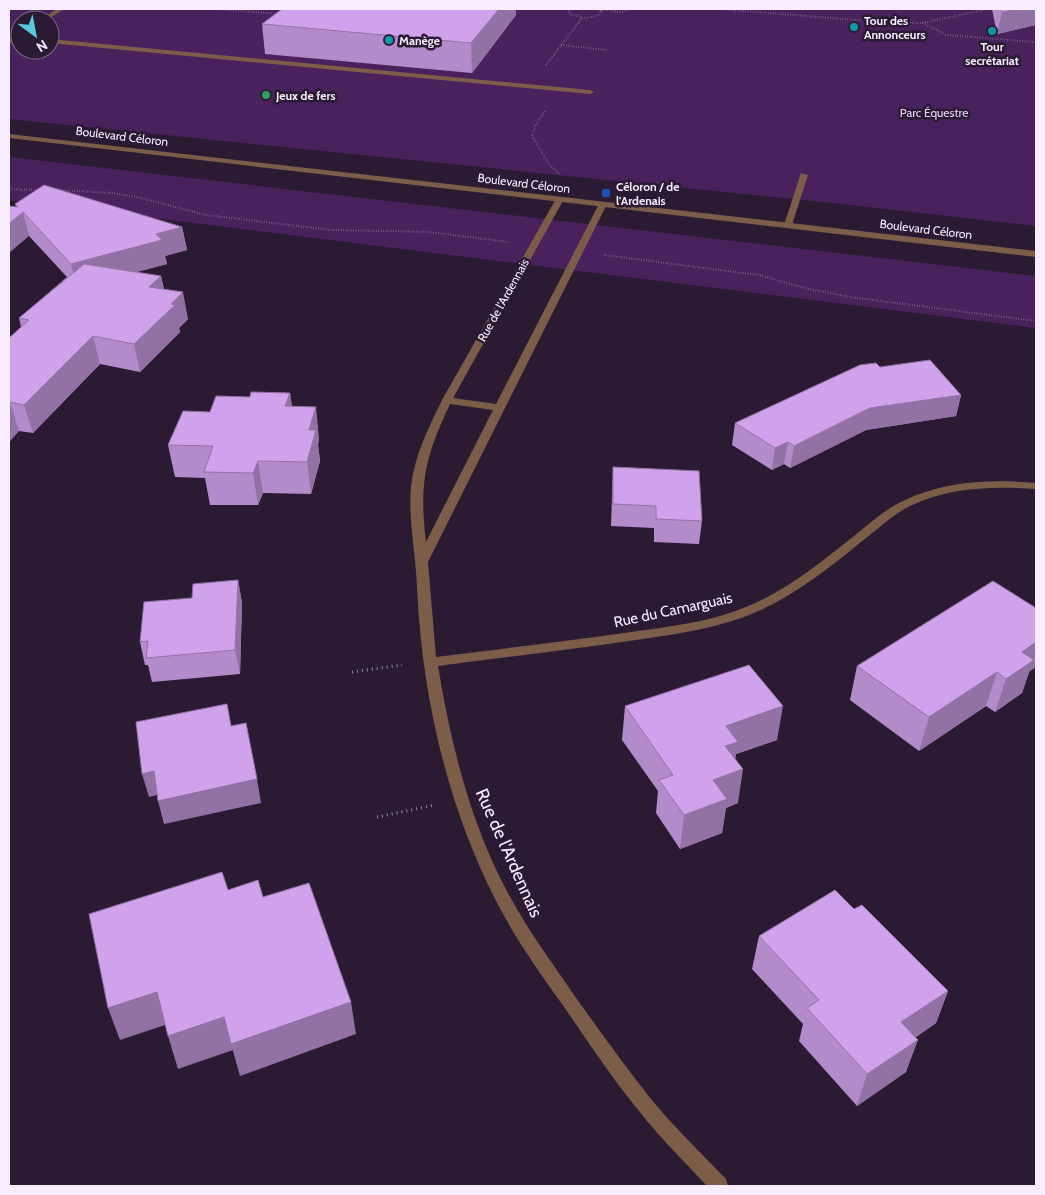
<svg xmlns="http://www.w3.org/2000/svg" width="1045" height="1195" viewBox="0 0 1045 1195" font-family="Cabin,sans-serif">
<rect width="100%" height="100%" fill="#2a1b33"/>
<!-- green -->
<path fill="#49225d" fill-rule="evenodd" d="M9,9H1036V226L842,204L9,119ZM20,20H50V50H20Z
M9,157L1036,276V328L9,200Z"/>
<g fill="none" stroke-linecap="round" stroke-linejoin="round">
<!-- path-far1 -->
<path stroke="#978a9f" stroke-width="2" stroke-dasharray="0.5 2" stroke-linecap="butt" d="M216,9L279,14
M572,9L568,11L571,15L587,18L599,15L601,11L596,9
M600,9L622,12L630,9
M718,9L881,22L922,23L989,9
M923,23L946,35L1036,42
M561,45L607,50
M546,65L582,18
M545,111L535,126L532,136L549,164L559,174
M9,189L38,190
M57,190L113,193L141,198L206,215L331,230L430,232L508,242
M604,255L758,275L809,289L850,297L1036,321"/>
<!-- path -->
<path stroke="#978a9f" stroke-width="3" stroke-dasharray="1 4" stroke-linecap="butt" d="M352,672L402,665
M377,817L435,805"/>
<!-- service -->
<path fill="#7c5e48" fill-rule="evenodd" d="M57,9H64L47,20H40Z
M20,33V38L9,44V39Z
M50,39L590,90L594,92L590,94L50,43Z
M801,173L808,175L792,225L785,227L784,225Z"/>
<!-- minor -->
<path fill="#7c5e48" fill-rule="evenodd" d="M557,197L564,199L453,398L496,404L599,204L603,202L607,204L428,562L436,657C499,649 562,642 624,633C665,627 708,623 746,607C786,591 820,563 854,536C869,524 884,510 903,501C944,481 991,479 1036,483V489C994,486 949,487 910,506C892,515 877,530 861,542C825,571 788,601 744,617C705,631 663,636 622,642C560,651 499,658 438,666C451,744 470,823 508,893C527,929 551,961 574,995C599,1030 624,1065 651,1099C674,1127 701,1153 726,1179L728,1186H707C684,1161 660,1138 639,1111C611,1077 587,1040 562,1004C537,969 513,935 494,897C446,801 422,694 417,588C416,554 408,520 411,487C414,456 429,427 442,400ZM450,404L493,410L426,542C419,483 425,457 450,404Z"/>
<!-- tertiary -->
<path fill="#7c5e48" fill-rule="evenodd" d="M9,134L1036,251V257L9,138Z"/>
</g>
<!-- wall -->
<path fill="#b38bca" d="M992,9H1036V25L997,34Z
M516,15L472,73L265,54L262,24Z
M15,204L182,227L187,250L165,256L167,264L136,272L161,276L164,289L188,319L179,328L180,332L140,372L100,364L33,433L19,431L9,442V338L21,327L19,318L67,277L29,236Z
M880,367L961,395L956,416L866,430L790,468L784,464L772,470L732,445L735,423Z
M290,393L292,407L319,438L318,445L320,461L311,494L263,493L258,505H210L205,478L175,477L168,445L210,412L250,397Z
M613,467L702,521L699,544L654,542V528L611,526Z
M238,580L242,603L240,674L152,682L148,665H145L140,642L192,598Z
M857,666L1029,672L1022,693L995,712L986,706L919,751L850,700Z
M625,706L777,740L736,754L735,759L738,803L726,808L722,833L680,849L656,813L658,791L622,740Z
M854,909L948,991L936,1023L916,1037L906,1072L857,1106L799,1041L803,1024L752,969L759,936Z"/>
<!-- shaded-wall -->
<path fill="#9271a4" d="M499,9H516V15L472,73L471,43Z
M1018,9H1036V25L997,34L1002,12Z
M23,212L29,236L9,253V224Z
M182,227L187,250L165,256L167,264L77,288L71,264L156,234Z
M161,276L166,303L149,287Z
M183,292L188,319L179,328L180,332L140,372L134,344L171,304Z
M93,336L100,364L33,433L24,405Z
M290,393L294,424L285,406Z
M961,395L956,416L866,430L790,468L794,446L870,408Z
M10,402L19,431L9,442V404Z
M316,407L319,438L318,445L320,461L311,494L307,462L309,430Z
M788,442L784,464L772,470L775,448Z
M258,461L263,493L258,505L253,473Z
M238,580L242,603L240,674L235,650Z
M1036,642V667L1029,672L1022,693L995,712L1006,679L1022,652Z
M997,672L986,706L919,751L929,717Z
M783,706L777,740L736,754L733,773L743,769L738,803L726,808L722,833L680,849L684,815L726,726Z
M154,771L161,794L149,797L142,774Z
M257,779L261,803L164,824L158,801Z
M948,991L936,1023L890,1055L901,1022Z
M157,992L168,1024L120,1040L108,1008Z
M351,1002L356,1034L240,1076L231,1044Z
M224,1017L233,1050L178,1069L168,1036Z
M918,1040L906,1072L857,1106L867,1074Z"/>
<!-- building -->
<path fill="#d0a2eb" stroke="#9271a4" d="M282,9H499L471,43L262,24Z
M1001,9H1018L1002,12Z
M44,185L182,227L156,234L162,240L71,264L23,212L9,224V206L18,207L15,204Z
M84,264L161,276L149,287L183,292L171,304L175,305L134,344L93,336L24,405L10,402L9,404V338L29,320L19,318Z
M930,360L961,395L870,408L794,446L788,442L775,448L735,423L860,365L876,363L880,367Z
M251,392L290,393L285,406L316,407L309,430H316L307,462L258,461L253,473L204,472L213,446L168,445L183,411L210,412L216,396L250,397Z
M613,467L699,471L702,521L656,519V506L613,504Z
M238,580L235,650L146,658L148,641L140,642L144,602L192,598L193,584Z
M993,581L1036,608V642L1022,652L1034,660L1006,679L997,672L929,717L857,666Z
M749,665L783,706L726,726L738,742L725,746L743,769L713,780L727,799L684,815L659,780L673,775L625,706Z
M227,704L231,726L246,723L257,779L158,801L154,771L142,774L136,722Z
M222,872L228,890L258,880L263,897L309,883L351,1002L231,1044L224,1017L168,1036L157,992L108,1008L89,914Z
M835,890L854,909L862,905L948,991L901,1022L918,1040L867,1074L807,1008L819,1000L759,936Z"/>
<!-- markers -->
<g fill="#0f9aa8" stroke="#2a1b33" stroke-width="2">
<circle cx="854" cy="27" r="5"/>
<circle cx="992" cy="31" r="5"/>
<circle cx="389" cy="40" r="5"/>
</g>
<circle fill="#2e9e5b" stroke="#2a1b33" stroke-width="2" cx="266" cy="95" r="5"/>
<rect fill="#1a4fb4" stroke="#2a1b33" stroke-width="2" x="601" y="188" width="10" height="10" rx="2.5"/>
<g text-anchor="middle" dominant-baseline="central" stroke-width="5" stroke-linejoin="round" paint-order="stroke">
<!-- far-poi labels -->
<g font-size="12" font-weight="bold" fill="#f7edfe" stroke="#2a1b33" text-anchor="start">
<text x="864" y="20">Tour des<tspan x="864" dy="14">Annonceurs</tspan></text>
<text x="399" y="40">Manège</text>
<text x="992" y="46" text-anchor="middle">Tour<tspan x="992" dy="14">secrétariat</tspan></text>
<text x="276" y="95">Jeux de fers</text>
<text x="616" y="186">Céloron / de<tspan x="616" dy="14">l'Ardenais</tspan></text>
</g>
<!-- far-park labels -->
<g font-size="12" fill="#e9d1f7" stroke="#2a1b33">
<text x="934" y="112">Parc Équestre</text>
</g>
<!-- far-street labels -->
<g font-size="12" fill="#f7edfe" stroke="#2a1b33">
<text transform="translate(122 136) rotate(7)">Boulevard Céloron</text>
<text transform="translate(524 183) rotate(7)">Boulevard Céloron</text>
<text transform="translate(926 229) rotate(7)">Boulevard Céloron</text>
<text transform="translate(503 300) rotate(-61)">Rue de l'Ardennais</text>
</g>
<!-- street labels -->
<g font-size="15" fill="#f7edfe" stroke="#2a1b33">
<text transform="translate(673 610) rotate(-12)">Rue du Camarguais</text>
</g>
<!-- near-street labels -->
<g font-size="18" fill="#f7edfe" stroke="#2a1b33">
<text transform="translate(509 853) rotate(66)">Rue de l'Ardennais</text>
</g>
</g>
<!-- border -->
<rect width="1045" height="1195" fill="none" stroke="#f7edfe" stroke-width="20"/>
<!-- north arrow -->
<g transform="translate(35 35) rotate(148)"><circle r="24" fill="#2a1b33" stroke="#7c6f84"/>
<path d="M0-4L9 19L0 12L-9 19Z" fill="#57c9e3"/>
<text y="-8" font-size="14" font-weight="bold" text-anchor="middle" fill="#f7edfe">N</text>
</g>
</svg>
